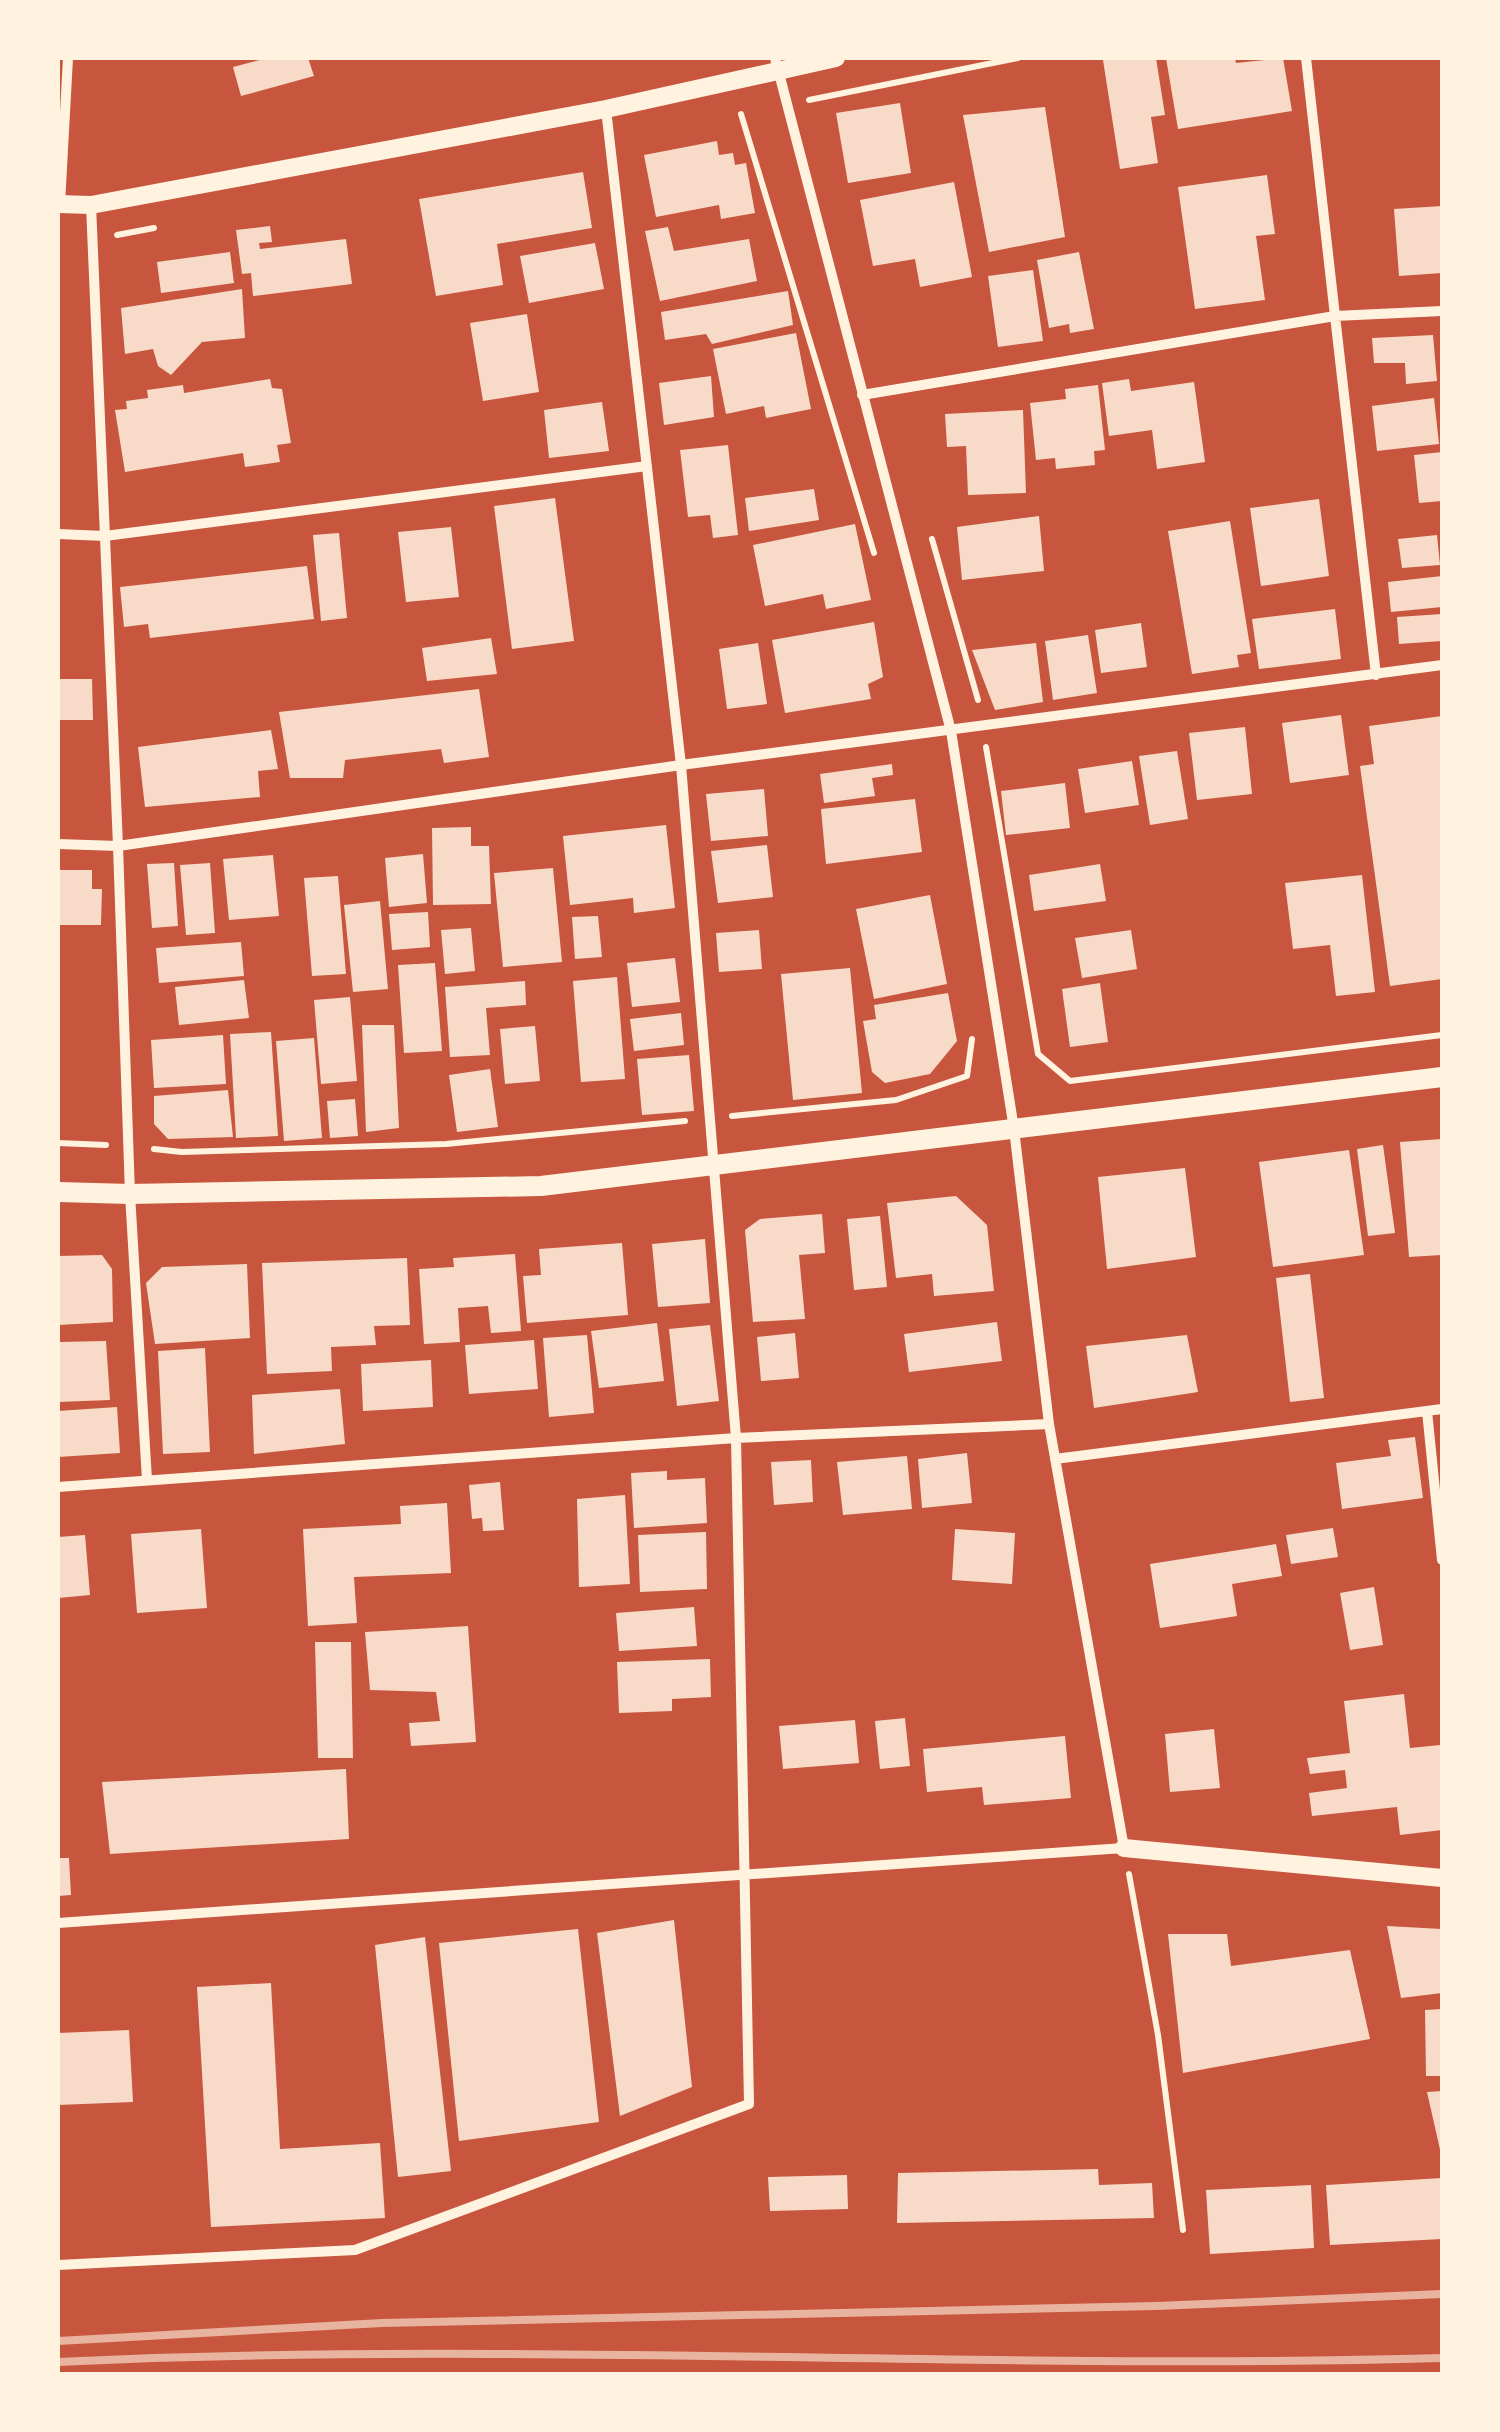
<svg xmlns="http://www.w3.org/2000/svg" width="1500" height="2432" viewBox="0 0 1500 2432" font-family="'PT Sans Narrow',sans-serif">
<rect width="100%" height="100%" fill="#c8553d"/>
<!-- building -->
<path fill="#f7dbc8" d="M267,58H308L314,76L241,96L233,67Z
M1119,58H1156L1165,115L1151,117L1158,163L1120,169L1103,60Z
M1166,58H1235L1236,63L1283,58L1292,111L1178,129Z
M900,103L911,173L848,183L836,113Z
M1045,107L1065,237L989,252L963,115Z
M717,141L719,155L733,153L735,165L746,163L755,213L721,219L719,205L656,217L644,155Z
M583,172L592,228L497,244L503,285L436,296L419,199Z
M1267,175L1275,234L1256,236L1265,300L1195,309L1178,187Z
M954,182L972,277L920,287L915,259L873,266L860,200Z
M1442,206V273L1399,276L1394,209Z
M270,226L272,242L259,243L260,249L346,239L352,284L253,296L251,273L242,274L236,230Z
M668,227L674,251L749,239L757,281L660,301L645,231Z
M595,243L604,289L529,303L520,256Z
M230,252L234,283L161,293L157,262Z
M1079,252L1094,329L1070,333L1069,324L1049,328L1037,260Z
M1033,270L1043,341L998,347L988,276Z
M242,289L245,338L202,342L171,375L158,366L153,349L125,354L121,308Z
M788,291L793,325L712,344L706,334L665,340L661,312Z
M527,314L539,392L483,401L470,323Z
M796,333L811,409L766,418L764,406L726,414L713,349Z
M1433,335L1437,381L1406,384L1405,363H1374L1372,338Z
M711,376L714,417L664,425L659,383Z
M270,379L272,388L282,389L291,443L277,445L280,462L245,467L243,453L125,472L115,410L127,409L126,401L148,398L147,390L183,385L184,393Z
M1129,379L1131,391L1194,382L1205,462L1157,469L1152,430L1109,436L1102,383Z
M1098,385L1105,450L1094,451L1095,465L1056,469L1055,458L1036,460L1030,403L1066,399L1065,389Z
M1434,398L1439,444L1377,451L1372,406Z
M602,402L609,451L549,458L544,410Z
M1023,410L1026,493L968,495L966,446L947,447L945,414Z
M728,445L738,535L713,538L710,515L688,517L680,450Z
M1442,452V501L1419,503L1414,455Z
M814,489L819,520L749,531L745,498Z
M555,498L574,641L512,649L494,506Z
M1319,499L1329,576L1261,586L1250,508Z
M1039,516L1044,571L962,580L957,527Z
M1230,521L1251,653L1237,655L1239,667L1192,674L1168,531Z
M855,524L871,600L826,609L823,594L765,606L753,545Z
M451,527L459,597L406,602L398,532Z
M339,533L347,618L321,621L313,535Z
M1437,535L1440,565L1402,568L1398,539Z
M307,566L314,619L150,638L148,624L124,627L120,587Z
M1442,576V607L1391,612L1388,582Z
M1335,609L1341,659L1259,669L1252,619Z
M1442,614V641L1399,644L1397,617Z
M874,622L883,677L868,684L871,699L785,713L772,640Z
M1141,623L1147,667L1101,673L1095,630Z
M1088,635L1097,693L1053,700L1045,641Z
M491,638L497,674L427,681L422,648Z
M758,643L767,704L727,709L719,649Z
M1036,643L1043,702L995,710L972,650Z
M58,679H92L93,720H58Z
M479,689L489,757L444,763L441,749L345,760L343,778H290L279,712Z
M1341,715L1349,775L1290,783L1282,723Z
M1442,716V979L1390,986L1360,766L1374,764L1369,726Z
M1245,727L1252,794L1197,800L1189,733Z
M271,730L278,769L258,771L260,797L145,807L138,747Z
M1177,751L1188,819L1150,825L1139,756Z
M1132,761L1139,805L1085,813L1078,769Z
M892,764L893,775L872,778L875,796L824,803L820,774Z
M1065,783L1070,828L1006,835L1001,791Z
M764,789L768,836L711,841L706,794Z
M915,799L922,852L826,864L821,809Z
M666,825L675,908L634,913L633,898L570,905L563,836Z
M471,827V846H489L491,904L433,905L432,828Z
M767,845L773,897L718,903L711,851Z
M423,854L427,903L389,907L385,858Z
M273,855L279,916L229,920L223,859Z
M174,863L178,926L152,928L147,864Z
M210,863L215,933L186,935L180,865Z
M1100,864L1106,901L1034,911L1029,875Z
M553,868L562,962L503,967L494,873Z
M58,870H92V889H102L101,925H58Z
M1362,875L1375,992L1336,996L1330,945L1293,949L1285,883Z
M338,876L346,974L312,976L304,878Z
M930,895L947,984L874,999L856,909Z
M380,901L388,989L353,992L344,905Z
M428,912L430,947L392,950L389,914Z
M598,916L602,957L575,959L572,917Z
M471,928L475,971L445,974L441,930Z
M759,930L762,969L719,972L716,933Z
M1131,930L1137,969L1082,978L1075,938Z
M241,942L244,976L159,983L156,948Z
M675,958L680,1002L632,1007L627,963Z
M435,963L442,1051L404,1053L398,965Z
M850,968L862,1093L793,1100L781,974Z
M617,977L625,1079L581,1082L573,981Z
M244,980L249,1018L179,1025L175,987Z
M525,981L526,1005L486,1008L490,1055L450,1057L445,987Z
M1100,983L1108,1042L1070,1047L1062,989Z
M948,993L957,1041L930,1074L885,1083L872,1072L863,1021L876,1019L874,1005Z
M350,997L357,1081L321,1084L314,1000Z
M681,1013L684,1045L634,1051L630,1019Z
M362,1025H394L399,1128L366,1132Z
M535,1026L540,1081L505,1084L500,1029Z
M271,1032L278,1136L236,1138L230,1034Z
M223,1035L226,1084L154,1088L151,1040Z
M314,1038L322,1138L284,1141L276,1041Z
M689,1055L694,1111L642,1115L637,1059Z
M490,1069L498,1127L457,1132L449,1075Z
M228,1090L233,1137L168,1139L154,1124V1096Z
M355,1099L358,1136L330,1138L327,1101Z
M1442,1139V1255L1409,1257L1400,1142Z
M1383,1145L1395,1233L1368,1236L1357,1149Z
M1349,1150L1364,1255L1273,1267L1259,1162Z
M1185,1168L1196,1257L1107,1269L1098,1177Z
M956,1196L987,1225L994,1291L934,1296L932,1274L896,1278L887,1203Z
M822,1214L825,1253L799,1255L805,1319L753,1322L745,1230L760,1219Z
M880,1216L887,1287L854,1290L847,1219Z
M705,1239L710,1303L658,1307L652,1244Z
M622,1243L628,1315L527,1323L523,1276L541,1275L539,1249Z
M515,1254L521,1331L491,1333L488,1306L458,1308L460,1342L424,1344L419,1269L454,1267L453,1258Z
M102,1255L112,1269L113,1322L58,1325V1256Z
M407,1258L410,1325L374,1326L376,1345L331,1347L332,1371L267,1374L262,1263Z
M247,1264L250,1338L155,1344L146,1283L162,1267Z
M1310,1274L1324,1398L1290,1402L1276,1278Z
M997,1322L1002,1361L909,1372L904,1334Z
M657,1323L664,1381L599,1388L591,1331Z
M710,1325L719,1401L677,1406L669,1329Z
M795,1333L799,1378L761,1381L757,1337Z
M587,1335L594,1413L549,1417L543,1338Z
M1187,1335L1198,1392L1094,1408L1086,1346Z
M534,1340L538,1389L469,1394L465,1345Z
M106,1341L110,1400L58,1402V1342Z
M205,1348L210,1452L163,1454L158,1351Z
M431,1360L433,1407L363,1411L361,1364Z
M340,1389L345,1444L254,1454L252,1395Z
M117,1407L120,1453L58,1457V1411Z
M1415,1437L1423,1498L1342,1509L1336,1463L1391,1456L1388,1440Z
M967,1453L972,1503L922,1508L918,1459Z
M907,1456L912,1509L843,1515L837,1462Z
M811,1460L813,1502L774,1505L771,1462Z
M667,1471V1480L705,1478L707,1523L634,1528L631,1473Z
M500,1482L504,1530L483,1531L482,1518L472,1519L469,1485Z
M625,1495L630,1584L579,1587L577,1499Z
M447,1503L451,1573L354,1577L357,1623L308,1626L303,1529L401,1524L400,1506Z
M1333,1528L1338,1557L1291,1564L1286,1535Z
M201,1529L207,1608L137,1613L131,1534Z
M955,1529L1015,1533L1012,1584L952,1580Z
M706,1532L707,1589L640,1592L638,1535Z
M85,1535L90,1595L58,1598V1537Z
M1276,1544L1282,1576L1232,1584L1237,1616L1160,1628L1150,1564Z
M1374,1587L1383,1645L1350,1650L1340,1593Z
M694,1607L697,1646L619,1651L616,1613Z
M468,1626L476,1742L411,1746L409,1723L440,1721L436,1692L370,1690L365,1632Z
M315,1642H351L353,1758H318Z
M710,1659L711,1697L672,1699V1711L619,1713L617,1662Z
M1404,1694L1410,1748L1440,1745L1442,1830L1400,1835L1397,1807L1312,1816L1309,1793L1347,1788L1345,1770L1310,1774L1307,1758L1350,1753L1344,1701Z
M905,1718L910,1766L880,1769L875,1721Z
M855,1720L859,1763L783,1769L779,1726Z
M1214,1729L1220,1788L1170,1792L1165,1734Z
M1065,1736L1071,1798L984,1805L982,1787L927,1792L923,1749Z
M346,1769L349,1839L110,1854L102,1782Z
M58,1858H69L71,1895L58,1896Z
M674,1920L692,2087L620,2116L597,1933Z
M1387,1926L1442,1929V1993L1401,1998Z
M578,1929L599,2122L459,2141L439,1943Z
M1168,1934H1227L1231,1966L1350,1950L1370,2039L1183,2073Z
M425,1937L451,2171L398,2177L375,1945Z
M271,1983L280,2149L380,2143L385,2218L211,2227L197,1987Z
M1442,2009V2076H1426L1425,2010Z
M129,2030L133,2102L58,2105V2033Z
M1442,2091V2154H1441L1427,2092Z
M1098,2169L1099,2185L1152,2183L1154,2218L897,2223L898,2173Z
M847,2175L848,2209L770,2211L768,2177Z
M1442,2178V2239L1330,2245L1326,2185Z
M1311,2185L1314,2248L1210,2254L1206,2190Z"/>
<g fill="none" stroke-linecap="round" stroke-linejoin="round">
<!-- path -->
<path stroke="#fff3e0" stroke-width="6" d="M809,100L1018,58
M741,114L874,553
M117,235L154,228
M932,539L978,700
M986,747L1038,1054L1070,1081L1442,1035
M732,1116L896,1100L967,1076L972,1039
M58,1143L106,1145
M154,1149L182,1152L446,1144L685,1121
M1129,1874L1158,2035L1183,2230"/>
<!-- minor -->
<path stroke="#fff3e0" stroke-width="10" d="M1306,58L1335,316L1442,311
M60,204L68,58
M862,395L1335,316L1376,675
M58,534L105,536L647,466
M58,844L118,846L91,205
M1427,1411L1442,1560
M1055,1459L1442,1409
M147,1480L130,1194L118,846L681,765L1442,665
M58,1487L736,1438L1049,1424
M58,1923L1124,1848L1049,1424L1014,1129L951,731L775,58
M58,2265L355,2250L749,2104L736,1438L681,765L606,109"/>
<!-- tertiary -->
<path stroke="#fff3e0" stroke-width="18" d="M58,204L91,205L606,109L836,58
M1124,1848L1442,1878"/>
<!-- secondary -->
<path stroke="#fff3e0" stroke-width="20" d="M58,1192L130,1194L541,1186L1442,1077"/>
<!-- rail -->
<path stroke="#e9b49f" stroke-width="8" d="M58,2341L382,2323L1156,2306L1442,2294
M58,2362C519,2340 981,2371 1442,2358"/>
</g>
<!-- border -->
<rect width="1500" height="2432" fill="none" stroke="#fff3e0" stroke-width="120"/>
</svg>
